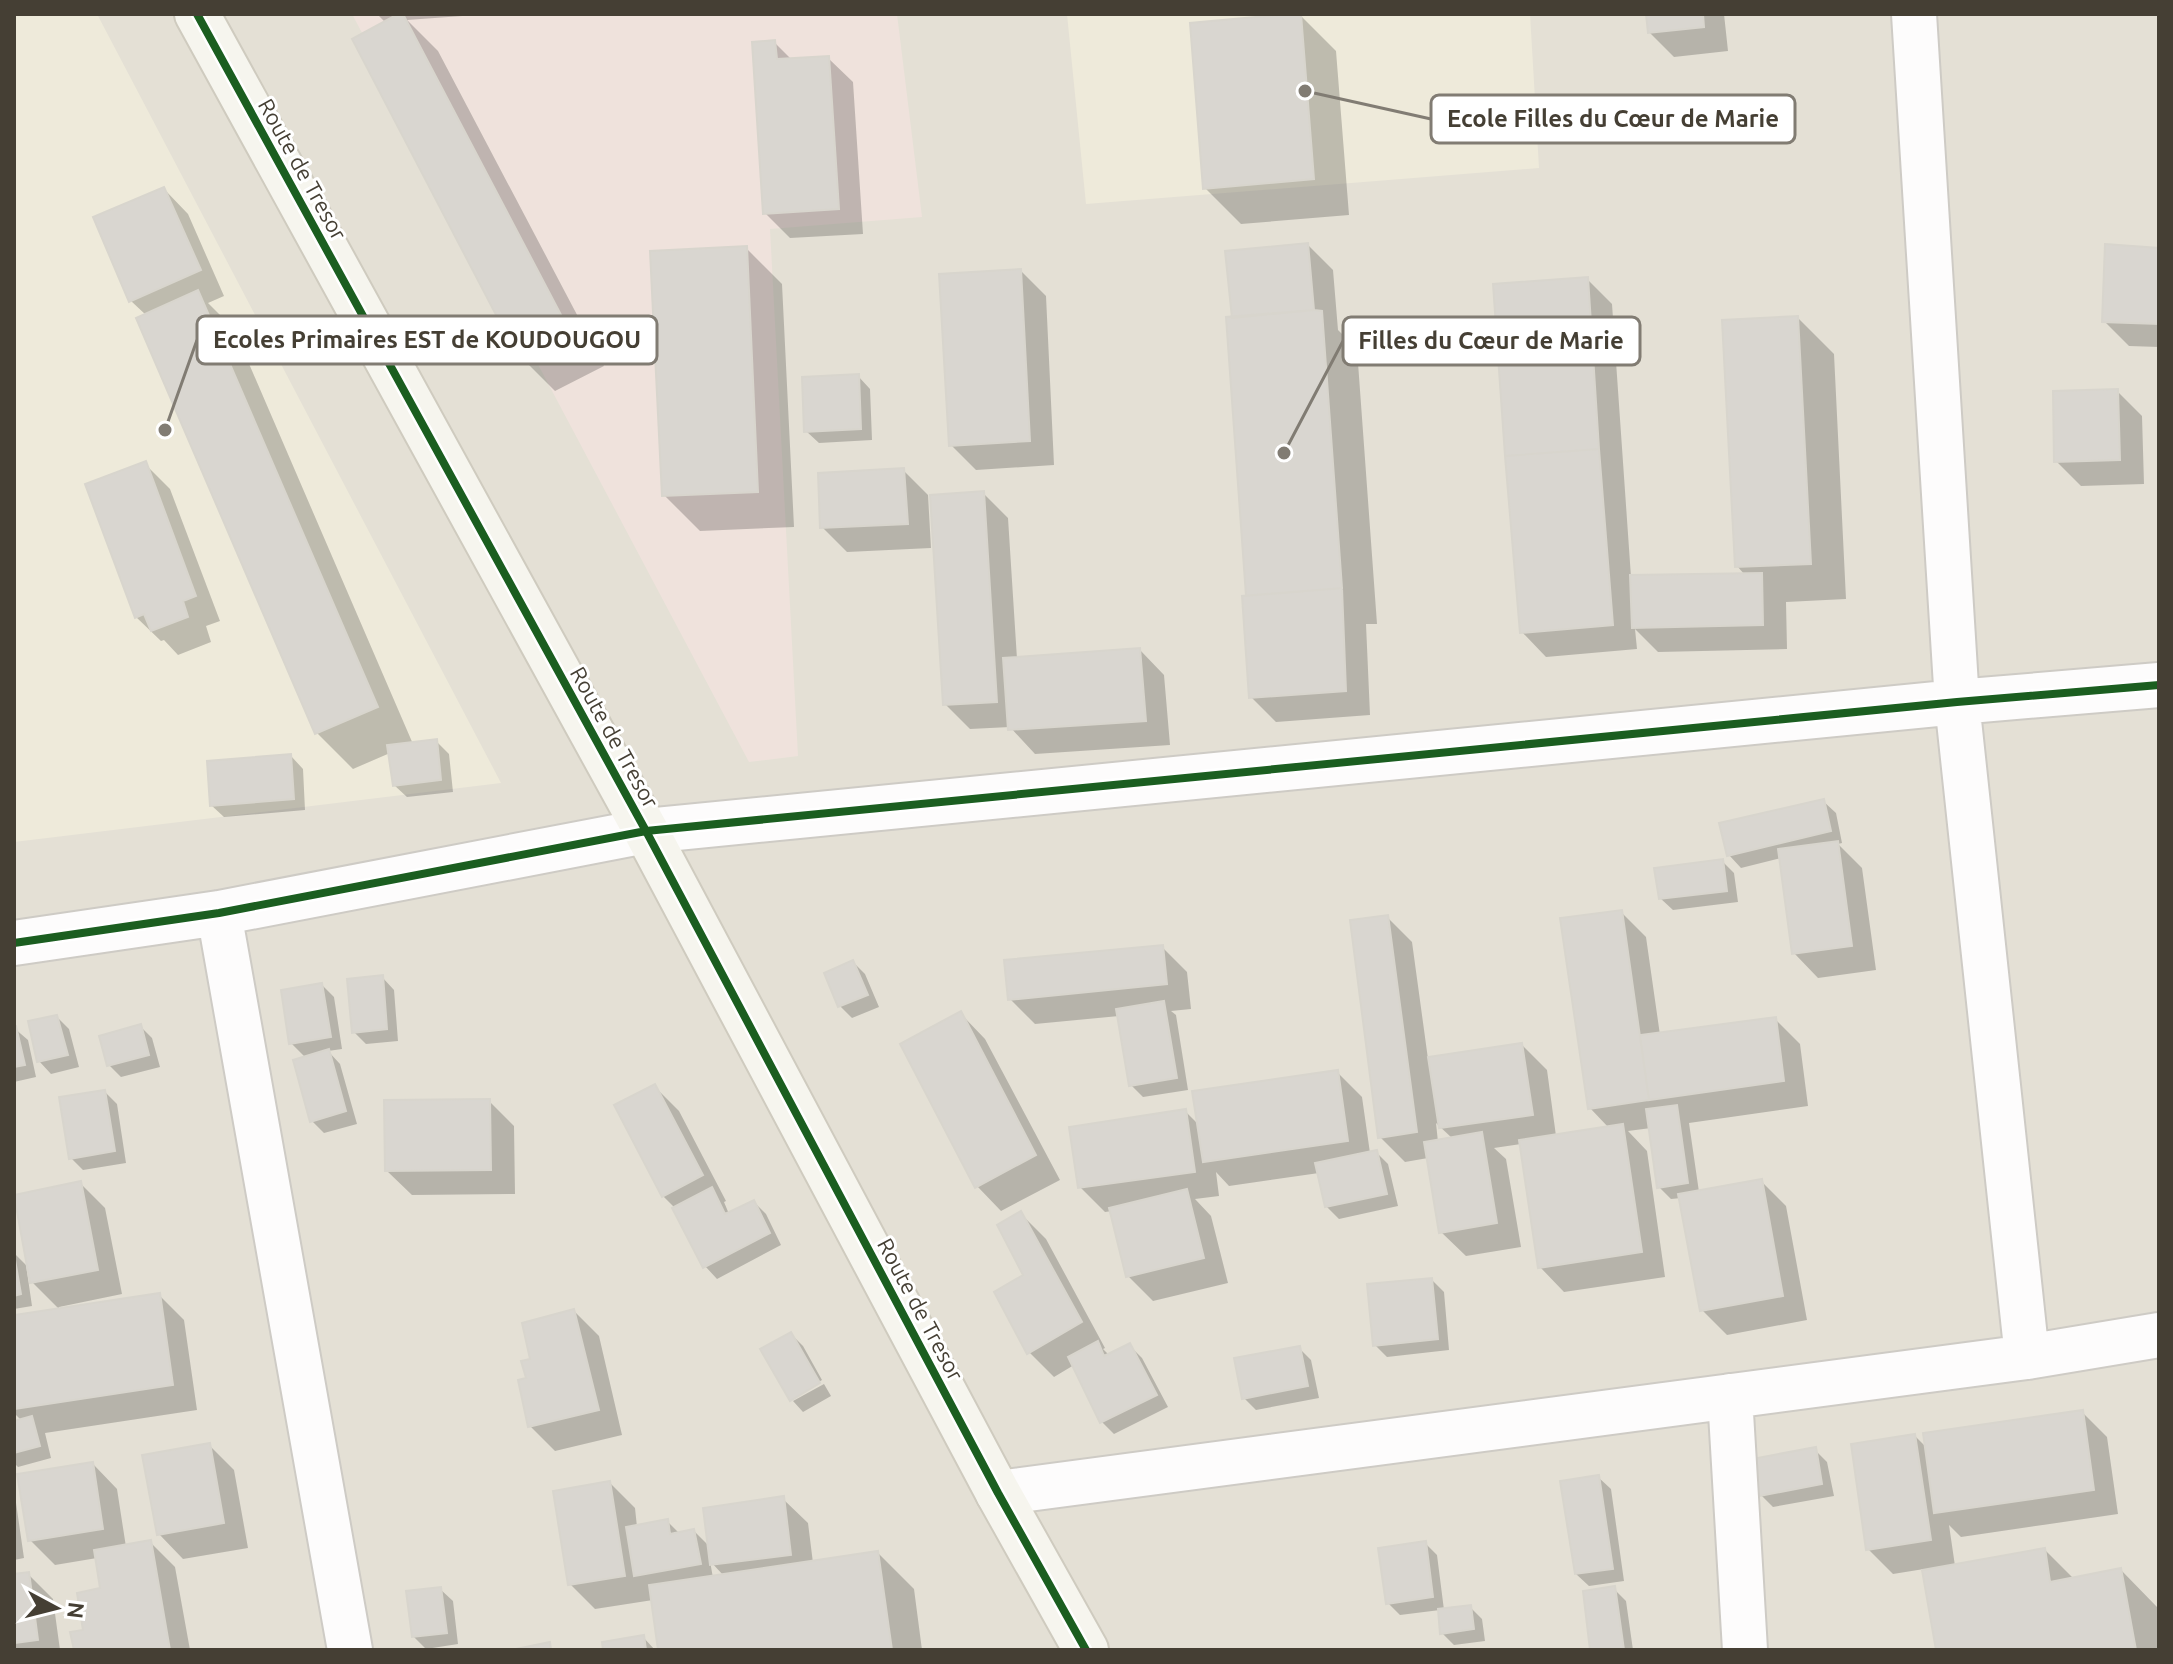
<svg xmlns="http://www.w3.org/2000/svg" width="2173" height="1664" viewBox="0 0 2173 1664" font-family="Ubuntu,sans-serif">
<rect width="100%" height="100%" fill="#f0eee8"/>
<!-- residential -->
<path fill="#e4e0d5" d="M14,14H2159V1650H14Z"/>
<!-- education -->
<path fill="#eeeada" d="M14,14H97L501,783L14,842Z
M1067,14H1530L1539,168L1086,204Z"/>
<!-- medical -->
<path fill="#efe2dc" d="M352,14H897L922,217L770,229L798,756L749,762Z"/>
<!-- shadow -->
<path fill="#0003" fill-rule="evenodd" d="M377,14H490L407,20L438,51L604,366L555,391L519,355L386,23Z
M1648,14H1724L1728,51L1674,57L1649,32Z
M1300,15L1336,51L1349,215L1241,224L1205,188Z
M774,42L792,60L828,58L853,82L863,234L790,238L765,213Z
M164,189L188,214L224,296L208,303L234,329L413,744L436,741L449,754L453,792L407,797L394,785L390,753L353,769L317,733L146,315L131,301Z
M1308,245L1333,270L1338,330L1357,349L1377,624H1366L1370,715L1276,722L1251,697L1250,597L1234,319Z
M746,248L782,284L794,527L700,531L664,495Z
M2159,250V347L2129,346L2104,321Z
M1021,271L1046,296L1054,465L976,470L951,445Z
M1587,279L1612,304L1631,577L1745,575L1737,566L1798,318L1834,354L1846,599L1786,602L1787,649L1658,652L1635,629L1637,649L1546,657L1522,632Z
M858,376L870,389L872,440L819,443L806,431Z
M2117,391L2142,416L2144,484L2081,486L2056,461Z
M145,464L170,489L220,621L206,626L211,642L178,655L164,640L161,641L136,617Z
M903,470L928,495L931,548L847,552L822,527Z
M983,493L1008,518L1017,659L1140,650L1164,675L1170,745L1035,754L1010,727L970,729L945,704Z
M291,756L303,769L305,810L224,817L211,805Z
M1823,801L1836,813L1842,843L1838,844L1862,868L1876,970L1818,978L1794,953L1781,858L1741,868L1729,855Z
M1722,861L1734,873L1738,902L1673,910L1660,898Z
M1621,912L1646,937L1660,1035L1775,1019L1800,1044L1808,1106L1689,1123L1699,1192L1761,1181L1786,1206L1807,1320L1727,1335L1702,1310L1681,1198L1671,1199L1659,1187L1651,1128L1628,1131L1647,1151L1665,1277L1564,1292L1540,1267L1521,1144L1494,1148L1506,1159L1521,1247L1466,1256L1441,1232L1428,1158L1405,1162L1380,1137L1387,917L1412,942L1428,1059L1522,1045L1547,1070L1556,1136L1609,1128L1590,1108ZM1436,1123L1453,1139L1438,1142Z
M1162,947L1187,972L1191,1009L1171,1011L1176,1015L1188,1090L1143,1097L1131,1085L1119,1016L1035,1024L1010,999Z
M853,962L865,974L879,1007L852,1018L840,1006Z
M382,977L394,990L398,1041L366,1044L354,1032Z
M322,985L334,997L342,1049L328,1051L340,1064L357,1124L324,1133L312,1121L306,1058L291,1043Z
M961,1014L985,1039L1060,1180L1001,1211L977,1186Z
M57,1017L69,1029L79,1067L51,1074L39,1061Z
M140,1026L152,1038L160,1067L121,1077L109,1065Z
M14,1028L28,1040L36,1077L14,1082Z
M1337,1072L1362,1097L1370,1153L1376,1152L1388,1164L1398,1206L1339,1219L1326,1206L1319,1173L1229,1186L1216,1172L1219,1196L1195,1199L1211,1216L1228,1283L1153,1301L1128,1276L1112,1211L1105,1212L1080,1187L1185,1111L1199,1125Z
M655,1087L679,1111L726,1201L724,1202L729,1214L754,1202L766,1214L781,1245L717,1279L705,1266L675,1208L663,1196Z
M105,1092L117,1104L126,1163L83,1170L71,1158Z
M489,1101L514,1126L515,1194L412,1195L387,1171Z
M80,1183L105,1208L122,1294L59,1307V1309L32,1282Z
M1021,1214L1046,1239L1105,1348L1103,1349L1110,1356L1130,1346L1142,1358L1168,1407L1114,1434L1102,1422L1074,1365L1054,1377L1029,1352Z
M14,1253L26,1265L32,1306L14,1309Z
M1432,1280L1444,1292L1449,1350L1387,1357L1375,1345Z
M159,1295L184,1320L197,1410L45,1433L51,1458L18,1467L14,1463V1423L22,1421L14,1413V1317Z
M574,1311L599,1336L622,1435L555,1451L530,1426L528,1380L533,1360Z
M791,1334L803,1346L822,1380L792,1397V1400L763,1350Z
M1299,1348L1311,1360L1319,1398L1256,1410L1244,1398Z
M824,1384L831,1396L803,1412L793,1401Z
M2082,1412L2107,1437L2118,1514L1961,1537L1949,1525L1955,1566L2045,1550L2074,1579L2121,1570L2157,1607L2159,1619V1650H1938L1924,1569L1893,1574L1868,1549L1915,1436L1927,1448Z
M209,1445L234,1470L248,1548L183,1559L159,1534Z
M1815,1450L1827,1462L1834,1496L1773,1507L1761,1495Z
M93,1464L117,1489L126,1547L150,1542L175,1567L190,1650H76L102,1590L97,1558L55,1565L30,1540Z
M1598,1477L1611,1489L1624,1581L1589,1586L1576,1574Z
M610,1483L635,1508L637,1527L667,1521L680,1534L694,1531L710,1547L783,1499L808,1523L813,1563L878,1553L914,1589L922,1650H660L653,1600L595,1609L570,1584ZM710,1561L724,1576L713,1578Z
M14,1489L24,1558L14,1560Z
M1425,1543L1437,1555L1444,1610L1470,1607L1482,1619L1485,1641L1454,1645L1442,1633L1440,1610L1400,1615L1388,1603Z
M28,1574L53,1599L60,1650H14V1576Z
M440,1589L453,1601L458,1644L426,1649L413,1636Z
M1614,1589L1626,1601L1633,1650H1592Z
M643,1637L655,1650H605Z"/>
<!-- building -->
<path fill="#d9d6d0" stroke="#d8d5cd" stroke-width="2" d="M398,14H403L569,330L518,357L352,39Z
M1290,14H1301L1314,179L1203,189L1190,23Z
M1646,14H1703L1704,27L1648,33Z
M775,40L777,59L829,56L839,209L763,214L752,42Z
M164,187L201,270L129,302L93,217Z
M1308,243L1314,310L1232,318L1225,251Z
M2105,244L2159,248V324L2102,322Z
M747,246L758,492L662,496L650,251Z
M1021,269L1030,441L949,446L939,274Z
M1588,277L1599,449L1505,456L1493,284Z
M198,290L378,707L315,734L136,318Z
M1314,310L1322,311L1342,588L1246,596L1226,317Z
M1798,316L1811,564L1735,567L1722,320Z
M859,374L861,429L804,432L802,377Z
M2118,389L2120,460L2054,462L2053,391Z
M1599,449L1613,625L1520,633L1505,456Z
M146,461L196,596L183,601L188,617L151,631L144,614L135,618L85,484Z
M904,468L908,524L820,528L818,473Z
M984,491L997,702L943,705L930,495Z
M1762,573L1763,625L1632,628L1630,575Z
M1342,588L1346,691L1249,698L1242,596Z
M1140,648L1146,721L1008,730L1003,658Z
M437,739L441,780L393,786L387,745Z
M291,754L294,799L210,806L207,761Z
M1824,799L1831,831L1727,856L1719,823Z
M1838,841L1852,946L1792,954L1778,849Z
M1723,859L1727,891L1659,899L1654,868Z
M1622,910L1649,1100L1588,1109L1560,918Z
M1388,915L1417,1132L1378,1138L1350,920Z
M1163,945L1167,984L1008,1000L1004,960Z
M853,960L868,995L838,1007L824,973Z
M383,975L387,1029L352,1033L347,979Z
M322,983L331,1037L289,1044L281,990Z
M1164,1001L1177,1078L1129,1086L1116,1009Z
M961,1011L1036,1155L975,1188L900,1044Z
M57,1015L68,1055L37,1062L28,1021Z
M1776,1017L1784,1081L1649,1100L1640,1035Z
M141,1024L149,1055L107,1066L99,1036Z
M14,1026H16L25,1065L14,1067Z
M1522,1043L1533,1115L1439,1128L1428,1057Z
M329,1049L346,1111L310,1122L293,1060Z
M1338,1070L1348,1141L1203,1162L1192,1091Z
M655,1084L703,1175L662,1197L614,1105Z
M105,1090L115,1151L69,1159L59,1097Z
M490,1099L491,1170L385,1171L384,1100Z
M1677,1105L1688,1183L1657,1188L1646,1109Z
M1186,1109L1195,1172L1078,1188L1069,1127Z
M1623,1124L1642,1252L1538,1268L1519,1140Z
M1482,1132L1497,1223L1439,1233L1424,1142Z
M1377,1150L1387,1194L1325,1207L1315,1163Z
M1762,1179L1783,1296L1700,1311L1678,1194Z
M81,1181L98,1270L30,1283L14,1195Z
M712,1187L725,1214L754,1200L770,1233L703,1268L672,1208Z
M1187,1189L1204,1258L1126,1277L1109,1208Z
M1021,1211L1082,1322L1027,1354L994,1292L1023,1275L997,1225Z
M14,1254L21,1294L14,1296Z
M1432,1278L1438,1339L1373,1346L1367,1284Z
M160,1293L173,1385L14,1409V1315Z
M574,1309L599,1410L528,1427L518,1380L526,1378L521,1361L530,1359L522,1323Z
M791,1332L820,1383L790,1401L760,1349Z
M1098,1341L1104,1356L1130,1343L1157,1395L1100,1423L1068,1357Z
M1300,1346L1308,1386L1242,1399L1234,1358Z
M2083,1410L2094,1490L1934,1513L1923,1433Z
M32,1416L40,1446L14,1453V1421Z
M1915,1434L1931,1540L1866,1550L1851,1444Z
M210,1443L224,1523L157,1535L142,1455Z
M1816,1447L1822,1484L1759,1496L1752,1459Z
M93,1462L103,1529L28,1541L17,1474Z
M1599,1475L1613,1569L1575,1574L1560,1481Z
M610,1481L625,1576L568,1585L553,1491Z
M784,1496L791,1555L710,1565L703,1508Z
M668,1519L670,1534L694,1529L701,1564L634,1576L626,1527Z
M151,1540L170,1650H74L70,1632L83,1630L77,1593L100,1588L94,1550Z
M1426,1541L1433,1597L1386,1604L1378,1548Z
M2045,1548L2050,1582L2121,1568L2136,1650H1936L1922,1570Z
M878,1551L892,1650H658L649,1585Z
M29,1572L38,1640L14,1643V1574Z
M1615,1586L1624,1650H1590L1583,1591Z
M441,1587L447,1633L412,1637L406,1591Z
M1471,1605L1474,1629L1440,1634L1438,1609Z
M644,1635L646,1650H603L602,1642Z
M550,1642L551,1650H511Z"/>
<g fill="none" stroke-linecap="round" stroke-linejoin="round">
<!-- street casing -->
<g stroke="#cecbc5" stroke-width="48">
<path id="street" d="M1914,14L1957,702L2027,1357
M219,913L350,1650
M14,943L219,913L646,831L1957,702L2159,685
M1730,1396L1745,1650
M998,1493L2027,1357L2159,1335"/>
</g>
<!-- secondary casing -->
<g stroke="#cfcbbf" stroke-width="48">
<path id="secondary" d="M197,14L646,831L998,1493L1086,1650"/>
</g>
<!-- street -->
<use href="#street" stroke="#fdfcfc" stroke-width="44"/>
<!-- secondary -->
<use href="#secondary" stroke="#f6f5ee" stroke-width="44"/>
<!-- cycleway casing -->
<g stroke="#fff" stroke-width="13">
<path id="cycleway" d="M197,14L646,831L998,1493L1086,1650
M14,943L219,913L646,831L1957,702L2159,685"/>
</g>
<!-- cycleway -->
<use href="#cycleway" stroke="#1b5e20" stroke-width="8"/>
</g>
<g text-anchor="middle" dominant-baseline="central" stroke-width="6" stroke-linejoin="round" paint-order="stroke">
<!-- street labels -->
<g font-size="22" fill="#453f34" stroke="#fff">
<text transform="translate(303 169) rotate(61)">Route de Tresor</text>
<text transform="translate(615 737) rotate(61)">Route de Tresor</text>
<text transform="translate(921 1309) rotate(62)">Route de Tresor</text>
</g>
</g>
<!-- callouts -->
<path fill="none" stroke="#817c73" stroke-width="3" d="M1305 91L1431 119M165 430L197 340M1284 453L1343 341"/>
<g fill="#817c73" stroke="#fff" stroke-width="3">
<circle cx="1305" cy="91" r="8"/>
<circle cx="165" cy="430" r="8"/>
<circle cx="1284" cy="453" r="8"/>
</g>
<g fill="#fff" stroke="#817c73" stroke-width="3">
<rect x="1431" y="95" width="364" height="48" rx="8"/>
<rect x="197" y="316" width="460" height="48" rx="8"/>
<rect x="1343" y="317" width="297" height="48" rx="8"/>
</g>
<g font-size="24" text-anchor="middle" font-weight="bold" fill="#453f34">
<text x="1613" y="127">Ecole Filles du Cœur de Marie</text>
<text x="427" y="348">Ecoles Primaires EST de KOUDOUGOU</text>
<text x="1491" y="349">Filles du Cœur de Marie</text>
</g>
<!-- border -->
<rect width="2173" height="1664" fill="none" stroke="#453f34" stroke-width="32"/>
<!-- north arrow -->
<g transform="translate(56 1608) rotate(97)" stroke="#ffffff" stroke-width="6" paint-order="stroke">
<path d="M0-6L14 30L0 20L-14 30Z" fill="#453f34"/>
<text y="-12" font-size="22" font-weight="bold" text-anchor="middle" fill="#453f34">N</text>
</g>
</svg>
